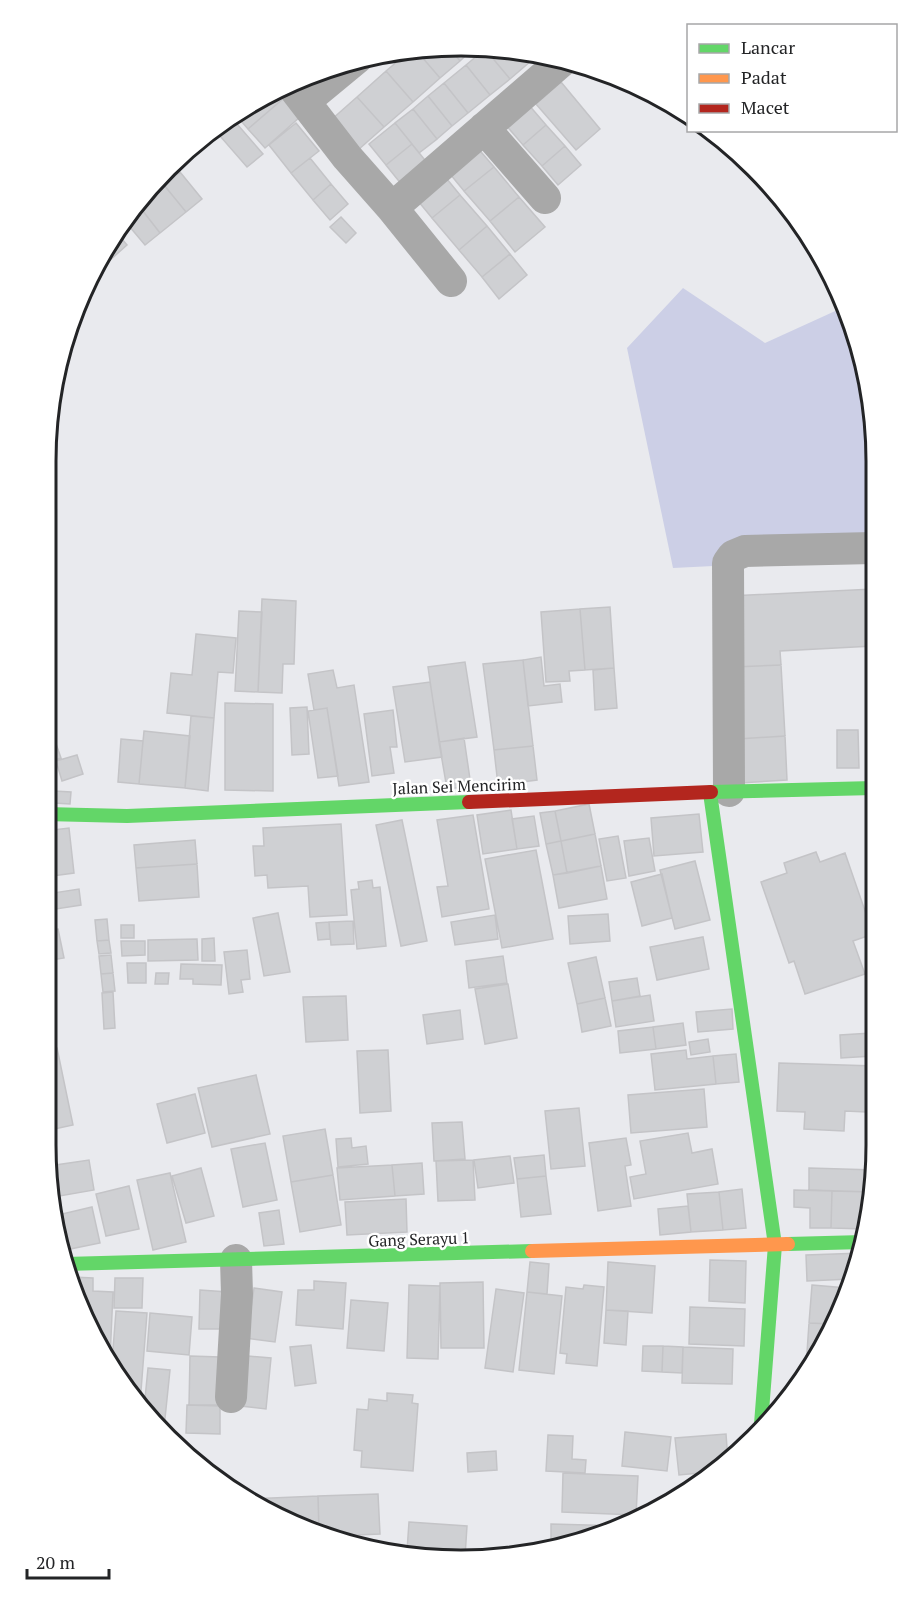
<svg xmlns="http://www.w3.org/2000/svg" width="921" height="1605" viewBox="0 0 921 1605" font-family="'PT Serif',serif">
<rect width="100%" height="100%" fill="#e9eaee"/>
<!-- green -->
<path fill="#cccfe6" d="M683,288L765,343L844,307C882,384 873,475 873,558L673,568L627,348Z"/>
<!-- building -->
<path fill="#cfd0d3" stroke="#c4c4c7" stroke-width="1.5" d="M434,46H448L460,61L440,78L415,49Z
M448,46L475,47L460,61Z
M487,48L522,50L531,61L510,79L485,49Z
M415,49L440,78L413,102L386,71L411,50Z
M485,49L510,79L490,95L466,65Z
M522,50L540,54L531,61Z
M466,65L490,95L468,113L444,83Z
M386,71L413,102L384,127L357,97Z
M561,82L600,129L576,150L536,104Z
M444,83L468,113L452,126L428,96Z
M275,89L284,98L248,129L235,114Z
M428,96L452,126L437,139L413,109Z
M357,97L384,127L358,150L331,120Z
M284,98L300,117L265,148L248,129Z
M528,104L546,125L523,145L505,124Z
M413,109L437,139L419,153L395,123Z
M231,117L263,154L247,167L213,128Z
M296,123L319,151L291,173L269,145Z
M395,123L412,144L386,165L369,144Z
M546,125L565,146L542,166L523,145Z
M412,144L428,164L402,185L386,165Z
M475,145L494,167L464,191L446,169Z
M565,146L581,165L558,185L542,166Z
M310,158L331,184L313,200L291,173Z
M494,167L519,197L490,221L464,191Z
M180,172L202,199L186,212L164,185Z
M442,173L460,195L432,218L414,196Z
M331,184L348,204L330,220L313,200Z
M164,185L186,212L160,233L139,206Z
M460,195L487,226L459,250L432,218Z
M519,197L545,227L515,252L490,221Z
M139,206L160,233L145,245L124,220Z
M341,217L356,233L346,243L330,227Z
M487,226L510,254L482,277L459,250Z
M116,232L127,245L100,269L96,264L101,252Z
M510,254L527,275L499,299L482,277Z
M873,589V646L780,651L781,665L734,667L730,596Z
M262,599L296,601L294,664H283L282,693L258,692Z
M610,607L614,668L585,670L580,609Z
M580,609L585,670L569,671L570,681L546,682L541,612Z
M239,611L262,612L258,692L235,691Z
M196,634L236,638L233,673L218,672L214,718L167,713L171,673L192,675Z
M541,657L544,686L560,684L562,702L528,706L523,660Z
M523,660L533,746L494,750L483,664Z
M465,662L477,737L439,742L428,667Z
M781,665L785,736L738,739L734,667Z
M614,668L617,708L595,710L593,670Z
M333,670L337,688L354,685L369,782L339,786L327,708L314,710L308,674Z
M430,682L442,757L405,762L393,687Z
M225,703L273,704V791L225,790Z
M307,707L309,754L292,755L290,708Z
M327,708L338,776L318,778L308,711Z
M393,710L397,747H390L394,773L372,776L364,714Z
M46,715L61,758L45,763Z
M191,716L214,718L208,791L185,788Z
M837,730H858L859,768H837Z
M144,731L190,736L185,788L139,784Z
M785,736L787,780L740,783L738,739Z
M464,738L471,786L447,789L439,742Z
M121,739L143,741L139,784L118,782Z
M533,746L537,780L498,785L494,750Z
M870,750H874V769H869Z
M77,755L83,774L62,781L56,761Z
M48,778L50,788L45,789V779Z
M54,791L71,792L70,804L54,803Z
M589,804L595,834L561,841L555,811Z
M511,810L517,849L483,854L477,815Z
M555,811L561,841L546,844L540,813Z
M699,814L703,852L654,856L651,818Z
M473,815L489,909L442,917L437,887L448,886L437,820Z
M534,816L539,846L517,849L512,819Z
M402,820L427,941L401,946L376,825Z
M341,824L347,915L310,917L308,886L268,888L267,875L255,876L253,846H264L263,828Z
M69,828L74,873L45,877V831Z
M595,834L601,866L567,873L561,841Z
M618,836L626,878L607,881L599,839Z
M649,838L655,871L629,876L624,841Z
M195,840L197,864L136,868L134,845Z
M561,841L567,873L553,875L546,844Z
M536,850L553,939L502,948L485,859Z
M816,852L820,862L845,853L873,934L853,941L865,974L805,994L794,961L789,963L761,882L787,873L784,863Z
M695,861L710,920L675,929L660,870Z
M197,864L199,897L139,901L136,868Z
M601,866L607,899L559,908L553,875Z
M662,874L672,918L642,926L631,882Z
M874,879V906L866,882Z
M372,880L373,888L380,887L386,946L357,949L351,890L359,889L358,882Z
M79,889L81,905L56,909L53,893Z
M278,913L290,972L264,976L253,918Z
M608,914L610,941L570,944L568,916Z
M495,915L498,939L455,945L451,922Z
M107,919L109,940L97,941L95,920Z
M353,921L354,944L331,945L329,922Z
M329,922L330,939L318,940L316,923Z
M121,925H134V938H121Z
M58,929L64,958L45,961V931Z
M703,937L709,969L657,980L650,947Z
M214,938L215,961H202V939Z
M197,939L198,960L148,961V940Z
M109,940L111,953L99,954L97,941Z
M121,941H145V955L122,956Z
M874,945V971L867,948Z
M247,950L250,979L241,980L243,992L229,994L224,952Z
M111,955L113,973L101,974L99,956Z
M503,956L507,983L469,988L466,961Z
M596,957L605,998L577,1004L568,963Z
M127,963H146V983H128Z
M181,964L222,965L221,985L193,984V979H180Z
M113,973L115,991L103,992L101,974Z
M156,973H169L168,984H155Z
M637,978L640,996L612,1001L609,982Z
M508,984L517,1038L485,1044L475,989Z
M113,992L115,1028L104,1029L102,993Z
M650,995L654,1021L616,1027L612,1001Z
M346,996L348,1040L306,1042L303,997Z
M605,998L611,1026L582,1032L577,1004Z
M732,1009L733,1029L698,1032L696,1012Z
M460,1010L463,1039L427,1044L423,1015Z
M683,1023L686,1045L656,1049L653,1027Z
M875,1023V1043L869,1025Z
M653,1027L656,1049L620,1053L618,1031Z
M871,1033L873,1056L841,1058L840,1035Z
M708,1039L710,1052L691,1055L689,1042Z
M57,1048L73,1125L45,1131V1050Z
M388,1050L391,1111L360,1113L357,1051Z
M686,1050L687,1059L713,1056L716,1084L655,1090L651,1054Z
M736,1054L739,1082L716,1084L713,1056Z
M779,1063L875,1066V1103L867,1102L866,1112L845,1111L844,1131L804,1129L805,1112L777,1111Z
M256,1075L270,1134L212,1147L198,1088Z
M704,1089L707,1127L631,1133L628,1095Z
M195,1094L205,1133L167,1143L157,1104Z
M579,1108L585,1166L551,1169L545,1111Z
M462,1122L465,1159L434,1161L432,1123Z
M325,1129L333,1175L291,1182L283,1136Z
M688,1133L692,1153L712,1149L718,1184L634,1199L630,1177L646,1174L640,1141Z
M351,1138L352,1148L366,1146L368,1164L338,1167L336,1139Z
M626,1138L631,1165L625,1166L631,1206L598,1211L589,1143Z
M265,1143L277,1200L243,1207L231,1149Z
M544,1155L546,1176L517,1179L514,1158Z
M510,1156L514,1183L478,1188L474,1160Z
M89,1160L94,1190L54,1197L49,1166Z
M473,1160L475,1200L438,1201L436,1161Z
M422,1163L424,1194L395,1196L392,1165Z
M392,1165L395,1196L340,1200L337,1168Z
M201,1168L214,1216L186,1223L172,1176Z
M809,1168L875,1170L872,1192L809,1190Z
M170,1173L186,1242L153,1250L137,1180Z
M333,1175L341,1225L300,1232L291,1182Z
M546,1176L551,1214L521,1217L517,1179Z
M129,1186L139,1229L106,1236L96,1194Z
M742,1189L746,1228L723,1230L719,1192Z
M794,1190L832,1191L831,1228H810V1208L794,1207Z
M832,1191L872,1192L866,1229L831,1228Z
M719,1192L723,1230L691,1232L687,1194Z
M406,1199L407,1232L347,1235L345,1202Z
M688,1206L691,1232L660,1235L658,1209Z
M92,1207L100,1243L70,1249L62,1214Z
M279,1210L284,1244L264,1246L259,1213Z
M862,1253L851,1279L807,1281L806,1255Z
M710,1260L746,1261L745,1303L709,1301Z
M530,1262L549,1264L547,1294L527,1292Z
M608,1262L655,1266L652,1313L606,1310Z
M72,1277L93,1278V1291L113,1292L110,1359L72,1286Z
M115,1278H143L142,1308H114Z
M314,1281L346,1283L343,1329L296,1325L298,1290H314Z
M483,1282L484,1348H441L440,1283Z
M409,1285L440,1286L438,1359L407,1358Z
M584,1285L604,1287L597,1366L566,1363L567,1354L560,1353L566,1287L583,1289Z
M812,1285L847,1288L832,1324L809,1323Z
M254,1288L282,1292L275,1342L237,1337L250,1315Z
M496,1289L524,1293L513,1372L485,1368Z
M200,1290L228,1292L227,1329H199Z
M527,1292L562,1296L554,1374L519,1370Z
M351,1300L388,1303L384,1351L347,1348Z
M690,1307L745,1309L744,1346L689,1344Z
M606,1310L628,1311L626,1345L604,1343Z
M116,1311L147,1313L141,1391L127,1390L112,1362Z
M150,1313L192,1317L189,1355L147,1351Z
M809,1323L832,1324L820,1353L808,1367H806Z
M311,1345L316,1383L295,1386L290,1347Z
M643,1346H663L662,1372L642,1371Z
M663,1346L683,1347L682,1373L662,1372Z
M683,1347L733,1349L732,1384L682,1383Z
M237,1355L271,1358L266,1409L232,1405Z
M190,1356L220,1357L219,1405H189Z
M148,1368L170,1370L164,1428L144,1409Z
M127,1390L141,1391L140,1406L131,1397Z
M387,1393L413,1395L412,1403L418,1404L413,1471L361,1467L362,1451L354,1450L357,1409L368,1410L369,1399L387,1401Z
M187,1405L220,1406V1434L186,1433Z
M625,1432L671,1437L667,1471L622,1466Z
M726,1434L728,1461L710,1472L679,1475L675,1438Z
M548,1435L573,1436L572,1459L586,1460L585,1473L546,1471Z
M496,1451L497,1470L468,1472L467,1453Z
M563,1473L638,1476L636,1515L562,1512Z
M378,1494L380,1534L331,1536L319,1531L318,1496Z
M318,1496L319,1531L249,1499Z
M409,1522L467,1526L465,1557L407,1551Z
M551,1524L624,1526L619,1528L561,1542V1540L551,1539Z"/>
<g fill="none" stroke-linecap="round" stroke-linejoin="round">
<!-- street -->
<path stroke="#a8a8a8" stroke-width="32" d="M290,83L347,157L392,208L451,281
M305,101L357,58
M484,128L545,198
M392,208L563,60
M729,791L728,563L733,556L745,551L873,548
M231,1397L237,1294L236,1260"/>
<!-- fast -->
<path stroke="#63d668" stroke-width="14" d="M711,792L874,788
M710,793L775,1245L761,1424
M45,814L127,816L469,802
M788,1244L863,1242
M65,1264L532,1251"/>
<!-- slow -->
<path stroke="#ff974d" stroke-width="14" d="M532,1251L788,1244"/>
<!-- jam -->
<path stroke="#b3261e" stroke-width="14" d="M469,802L711,792"/>
</g>
<g text-anchor="middle" dominant-baseline="central" stroke-width="5" stroke-linejoin="round" paint-order="stroke">
<!-- street labels -->
<g font-size="16" fill="#232426" stroke="#fff">
<text transform="translate(459 786) rotate(-2)">Jalan Sei Mencirim</text>
<text transform="translate(419 1239) rotate(-2)">Gang Serayu 1</text>
</g>
</g>
<!-- crop -->
<path d="M0 0H921V1605H0ZM461 56H461A405 405 0 0 1 866 461V1145A405 405 0 0 1 461 1550H461A405 405 0 0 1 56 1145V461A405 405 0 0 1 461 56Z" fill="#fff" fill-rule="evenodd"/>
<path fill="none" stroke="#232426" stroke-width="3" d="M461 56H461A405 405 0 0 1 866 461V1145A405 405 0 0 1 461 1550H461A405 405 0 0 1 56 1145V461A405 405 0 0 1 461 56Z"/>
<!-- legend -->
<rect x="687" y="24" width="210" height="108" fill="#ffffff" stroke="#a7a7a8" stroke-width="1.5"/>
<rect x="699" y="44" width="30" height="9" fill="#63d668" stroke="#a7a7a8" stroke-width="1.5"/>
<text x="741" y="54" font-size="18" fill="#232426">Lancar</text>
<rect x="699" y="74" width="30" height="9" fill="#ff974d" stroke="#a7a7a8" stroke-width="1.5"/>
<text x="741" y="84" font-size="18" fill="#232426">Padat</text>
<rect x="699" y="104" width="30" height="9" fill="#b3261e" stroke="#a7a7a8" stroke-width="1.5"/>
<text x="741" y="114" font-size="18" fill="#232426">Macet</text>
<!-- scale -->
<path d="M27 1569v9h82v-9" fill="none" stroke="#232426" stroke-width="3"/>
<text x="36" y="1569" font-size="18" fill="#232426" stroke="#ffffff" stroke-width="4.5" paint-order="stroke">20 m</text>
</svg>
